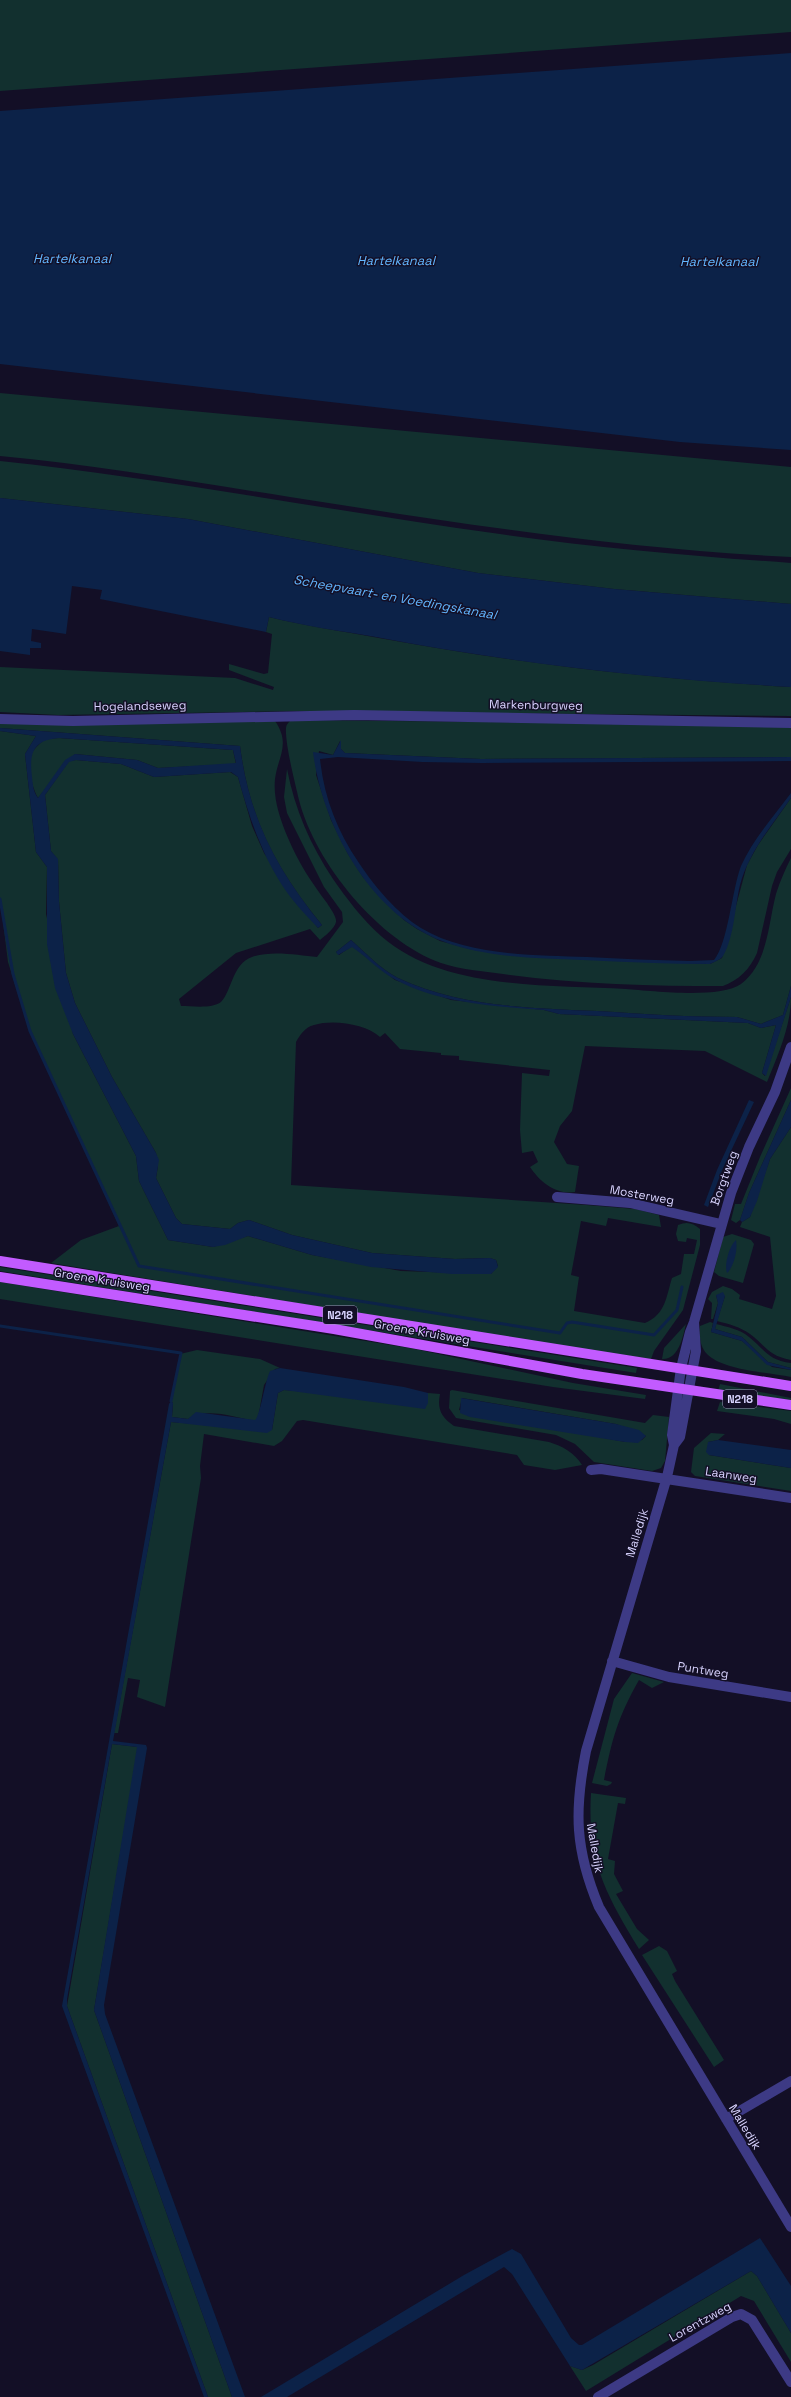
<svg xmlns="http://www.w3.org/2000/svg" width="791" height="2397" viewBox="0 0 791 2397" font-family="'Space Grotesk',sans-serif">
<rect width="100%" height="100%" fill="#130f26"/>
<!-- green -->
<path fill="#12302f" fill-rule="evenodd" d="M0,0H791V32L0,91Z
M0,393L791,467V557C622,549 456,523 290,497C193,482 97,465 0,456Z
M0,461C168,479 333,511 500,534C597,548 694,556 791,563V604L614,589L478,573L188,519L0,498Z
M269,617C305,626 342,631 379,638C515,663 653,679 791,687V716L296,711L58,715L0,712V667L235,678L273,690L274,687L229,670V664L264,674L268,673L272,634L266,632Z
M298,720L791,725V757L481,759L345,753L341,749L340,741L333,755L319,751L316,775L331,820L348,854L363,877L385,902L404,920L417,929L440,941L470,949L522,956L710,964L722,958L747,865L758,845L791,798V849L777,872L772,886L757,953C750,969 739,980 723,986C650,986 576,984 503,974C483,971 461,970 441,963C379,941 315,863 299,800C295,783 285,744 286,728C286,725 288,723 290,721Z
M0,721H275C291,744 278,756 275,779C273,799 280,819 288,838C298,862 311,882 327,903C330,908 337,917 336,922C335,928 325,936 320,940L310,929L236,953L179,999L181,1006C192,1006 212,1009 221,1002C232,991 232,964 252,957C271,950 298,955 317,957L343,922L342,912L324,887L287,813L284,797L287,769C295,810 310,844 333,879C347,899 362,919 381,936C442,990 548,985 626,989C652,991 721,999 741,984C768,964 768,924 776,894C780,881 785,870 791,858V986L783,1015L761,1024L737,1017C690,1017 643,1014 597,1011C531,1008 459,1007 398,978C380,969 366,953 351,940L336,952L339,955L352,946L395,980L451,1000L544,1010L559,1014L748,1023L761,1028L776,1025L762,1073L765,1076L791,997C791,1026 778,1055 767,1082L705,1051L585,1046L572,1111L560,1126L554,1142L567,1164L579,1166L575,1192C556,1195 540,1182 530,1167L538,1162L533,1151L522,1153L520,1130L522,1073L549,1076L550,1070L459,1060V1056L441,1055V1053L400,1049L385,1033L380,1037C366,1024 333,1019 314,1025C305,1027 300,1035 296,1042L291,1185L586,1205L635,1209L659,1215L661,1227L608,1218L606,1226L581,1221L571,1275L579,1277L574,1311L645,1323C666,1314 666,1297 672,1278L681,1274L684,1254H694L697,1240L687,1238L686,1242L678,1241L676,1234L678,1225C687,1221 693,1223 700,1229V1245L683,1310L654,1351L651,1359L534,1342L51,1263L81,1240L119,1226L27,1023L8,962L0,899V731L36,736L25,754L36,852L47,867L46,914L73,1034L136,1156L139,1181L168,1240L213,1247L248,1236L312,1255L401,1271L491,1274L498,1266L496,1260L490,1258L455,1259L372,1253L292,1235L249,1220L238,1223L230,1229L182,1224L176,1218L156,1178L158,1166L156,1153L112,1077L75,1003L66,973L59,902L58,860L51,851L45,795L69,761L76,760L121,764L154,777L230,772L238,777L252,826L264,853L318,928L322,925C276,869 249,818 240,746L0,728Z
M59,738L233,750L236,764L158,768L137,760L75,754L38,798C32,788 26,764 32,753C34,748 41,743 45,739Z
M791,1088V1100L749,1193L740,1220L736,1223L731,1220L735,1204H741L760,1157Z
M791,1127V1360C768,1356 766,1346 750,1334C740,1327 729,1324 717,1321L725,1296L716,1295L718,1303L713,1319H711L712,1303L708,1299L712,1292L723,1286L732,1289L740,1295L739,1299L772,1309L776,1296L770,1237L740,1227L742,1222L750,1217L770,1159Z
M732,1234L751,1240L754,1244L743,1283L719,1276L714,1272L723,1237Z
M0,1267L637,1368L636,1373L0,1271Z
M0,1282L415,1349L573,1383L646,1395L645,1399L553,1387L0,1299Z
M710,1322L713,1323L711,1332L742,1341L772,1367L791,1370V1377C767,1372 726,1371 708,1355C700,1348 699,1336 700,1326Z
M686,1324C683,1336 679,1360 662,1359L664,1348Z
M716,1324C727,1327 740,1329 749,1337C765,1350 768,1360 791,1363V1368L768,1362L742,1337L715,1329Z
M197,1350L260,1359L280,1368L275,1369L264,1385L258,1418L255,1421C234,1417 206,1407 188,1419L172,1417L173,1403L171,1401L180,1354Z
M720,1384L791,1398V1400L718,1391Z
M284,1390L428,1402V1393L440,1394C437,1409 441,1417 454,1426L549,1442C562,1446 575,1453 582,1465L555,1470L524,1465L517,1455L303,1420L297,1421L282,1441L274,1446L204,1434L200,1466L201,1478L165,1707L137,1697L140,1680L128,1678L118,1733H114L171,1422L272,1430L278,1393Z
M452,1390L645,1423L653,1415L669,1417L665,1461L661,1468L652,1471L594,1462L575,1444L556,1435L456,1418L449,1408L450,1391ZM462,1398L616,1424L646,1436L642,1440L625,1442L459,1410Z
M720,1402L791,1411V1424L774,1419L717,1411Z
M711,1433L725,1434L718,1440L708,1442L709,1455L791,1468V1491L695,1476L691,1472L694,1448Z
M632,1673L664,1682L652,1688L639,1680C618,1717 612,1739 604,1780L612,1782L611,1784L607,1786L592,1783L614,1699Z
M112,1744L138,1747L94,2010L232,2397H208L67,2006Z
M591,1793L626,1798L625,1804L618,1803L608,1859L615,1861L614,1874L623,1891L616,1894L637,1929L649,1940L639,1949C605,1893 587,1860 591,1793Z
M659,1946L667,1951L677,1971L672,1974L675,1981L724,2060L714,2067L642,1955Z
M751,2271L757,2276L791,2333V2362L754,2301L741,2296L586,2391L570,2366L582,2370L593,2365Z"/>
<!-- water -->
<path fill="#0c2248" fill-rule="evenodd" d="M791,53V450L680,442L0,364V111Z
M0,498L188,519L478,573L614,589L791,604V687C652,679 513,663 376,637C341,631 304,626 269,617L266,632L100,599L102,590L72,586L66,634L32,629L31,641L41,643V648H30V655L0,651Z
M0,728L240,746C249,818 277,870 322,925L318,928C307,916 295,904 286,891C262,856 249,817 238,777L231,772L154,777L121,764L76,760L69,762L45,795L51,851L58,859L59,902L66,973L75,1003L112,1077L156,1153L159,1160L156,1178L176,1218L182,1224L230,1229L238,1223L249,1220L292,1235L372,1253L455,1259L490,1258L496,1260L498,1267L491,1274H452L371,1267L312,1255L248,1236L225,1245L213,1247L168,1240L139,1181L136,1156L73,1034L55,988L47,944V867L36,852L25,754L36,736L0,731ZM59,738L233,750L236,763L158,768L137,760L75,754L65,760L38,798C33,791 33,785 32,777C29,753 33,740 59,738Z
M341,740V749L345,753L481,759L791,757V761L482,763L423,762L338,757L320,759C324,797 337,831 359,863C375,887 397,913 421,928C467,956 535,955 587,957C621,959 656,960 690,961L714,960C728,944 732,889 741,866C753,839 774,816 791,793V798C772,825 749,852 740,885C735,906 734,938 723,956C720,960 714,962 710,964C668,964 625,962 583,960C537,958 486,958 442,941C370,914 322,825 313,752L333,755Z
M351,940C366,953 380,969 398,978C459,1007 531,1008 597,1011C643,1014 690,1017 737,1017L761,1024L783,1015L791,986V997L766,1076L762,1073L776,1025L761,1028L748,1023L559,1014L544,1010C494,1006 442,1004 396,980C379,971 367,957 352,947L338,955L336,952Z
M749,1100L754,1102L723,1168L708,1207L704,1205L717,1170Z
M791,1100V1127L770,1159L757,1201L750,1217L742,1222L740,1220L749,1193Z
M736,1240C738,1249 734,1267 727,1273C724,1265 729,1246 736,1240Z
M723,1292L725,1296L715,1329L742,1337L768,1362L791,1368V1370L767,1365L742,1341L711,1332L718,1303L716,1295Z
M280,1368L404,1387L428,1393V1403L425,1409L284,1390L278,1393L272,1430L267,1433L171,1422L113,1741L146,1745L147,1748L104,2005L105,2014L245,2397H232L94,2010L137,1747L112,1744L67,1999V2006L208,2397H204L62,2006L169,1404L171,1401L173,1403L172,1417L188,1419L196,1412L255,1420C260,1416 265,1381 270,1371Z
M461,1398L616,1424L639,1430L646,1436L638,1443L625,1442L470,1417L460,1413Z
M718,1440L791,1450V1468L709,1455L706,1452L708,1442Z
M760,2238L791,2286V2333L757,2276L751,2271L582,2370L570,2366L512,2274L504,2267L287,2397H261L464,2275L512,2249L521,2254L571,2338L579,2345H582Z"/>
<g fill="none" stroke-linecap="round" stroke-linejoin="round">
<!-- stream -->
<path stroke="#0c2248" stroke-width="3" d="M0,899L13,974L30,1031L139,1266L560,1333L567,1323L572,1322L654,1335L677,1310L682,1287
M0,1326L181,1353L171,1401"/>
<!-- street -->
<path stroke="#3d3a85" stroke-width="10" d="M0,719L73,721L354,715L791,723
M557,1197L630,1203L721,1224
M694,1322L696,1351L680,1437L674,1445L667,1477L586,1751C574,1811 575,1850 599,1907L791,2227
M674,1445L672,1435L681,1368L690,1332L694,1322L731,1193L749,1147L775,1092L791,1047
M591,1470L601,1469L791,1498
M612,1661L669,1677L791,1697
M726,2119L791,2081
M598,2397L732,2317L741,2314L752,2320L791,2382"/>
<!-- primary -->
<path stroke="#c25bff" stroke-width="10" d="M0,1261L791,1386
M0,1277L334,1329L582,1374L791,1405"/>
</g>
<g text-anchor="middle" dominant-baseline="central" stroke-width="3" stroke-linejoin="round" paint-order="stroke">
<!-- shield labels -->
<g fill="#130f26" stroke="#9e99be" stroke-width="1">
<rect x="323" y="1306" width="34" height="18" rx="3"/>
<rect x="723" y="1390" width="34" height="18" rx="3"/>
</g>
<g font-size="11" font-weight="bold" fill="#d9d4ff">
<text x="340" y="1315">N218</text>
<text x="740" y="1399">N218</text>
</g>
<!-- street labels -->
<g font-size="12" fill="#d9d4ff" stroke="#130f26">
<text transform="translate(536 705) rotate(1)">Markenburgweg</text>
<text transform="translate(140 706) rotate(-1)">Hogelandseweg</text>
<text transform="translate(724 1178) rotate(-70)">Borgtweg</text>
<text transform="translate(642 1195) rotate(10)">Mosterweg</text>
<text transform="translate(102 1280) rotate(9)">Groene Kruisweg</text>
<text transform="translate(422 1332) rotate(10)">Groene Kruisweg</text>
<text transform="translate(731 1475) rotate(9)">Laanweg</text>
<text transform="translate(637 1533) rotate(-73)">Malledijk</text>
<text transform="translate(703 1670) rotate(9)">Puntweg</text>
<text transform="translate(595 1848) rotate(80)">Malledijk</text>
<text transform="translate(745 2127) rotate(59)">Malledijk</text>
<text transform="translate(700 2322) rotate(-29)">Lorentzweg</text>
</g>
<!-- water labels -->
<g font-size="13" font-style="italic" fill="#62b6ff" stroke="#130f26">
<text x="72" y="258">Hartelkanaal</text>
<text x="396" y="260">Hartelkanaal</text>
<text x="719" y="261">Hartelkanaal</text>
<text transform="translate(395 597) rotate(10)">Scheepvaart- en Voedingskanaal</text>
</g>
</g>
</svg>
